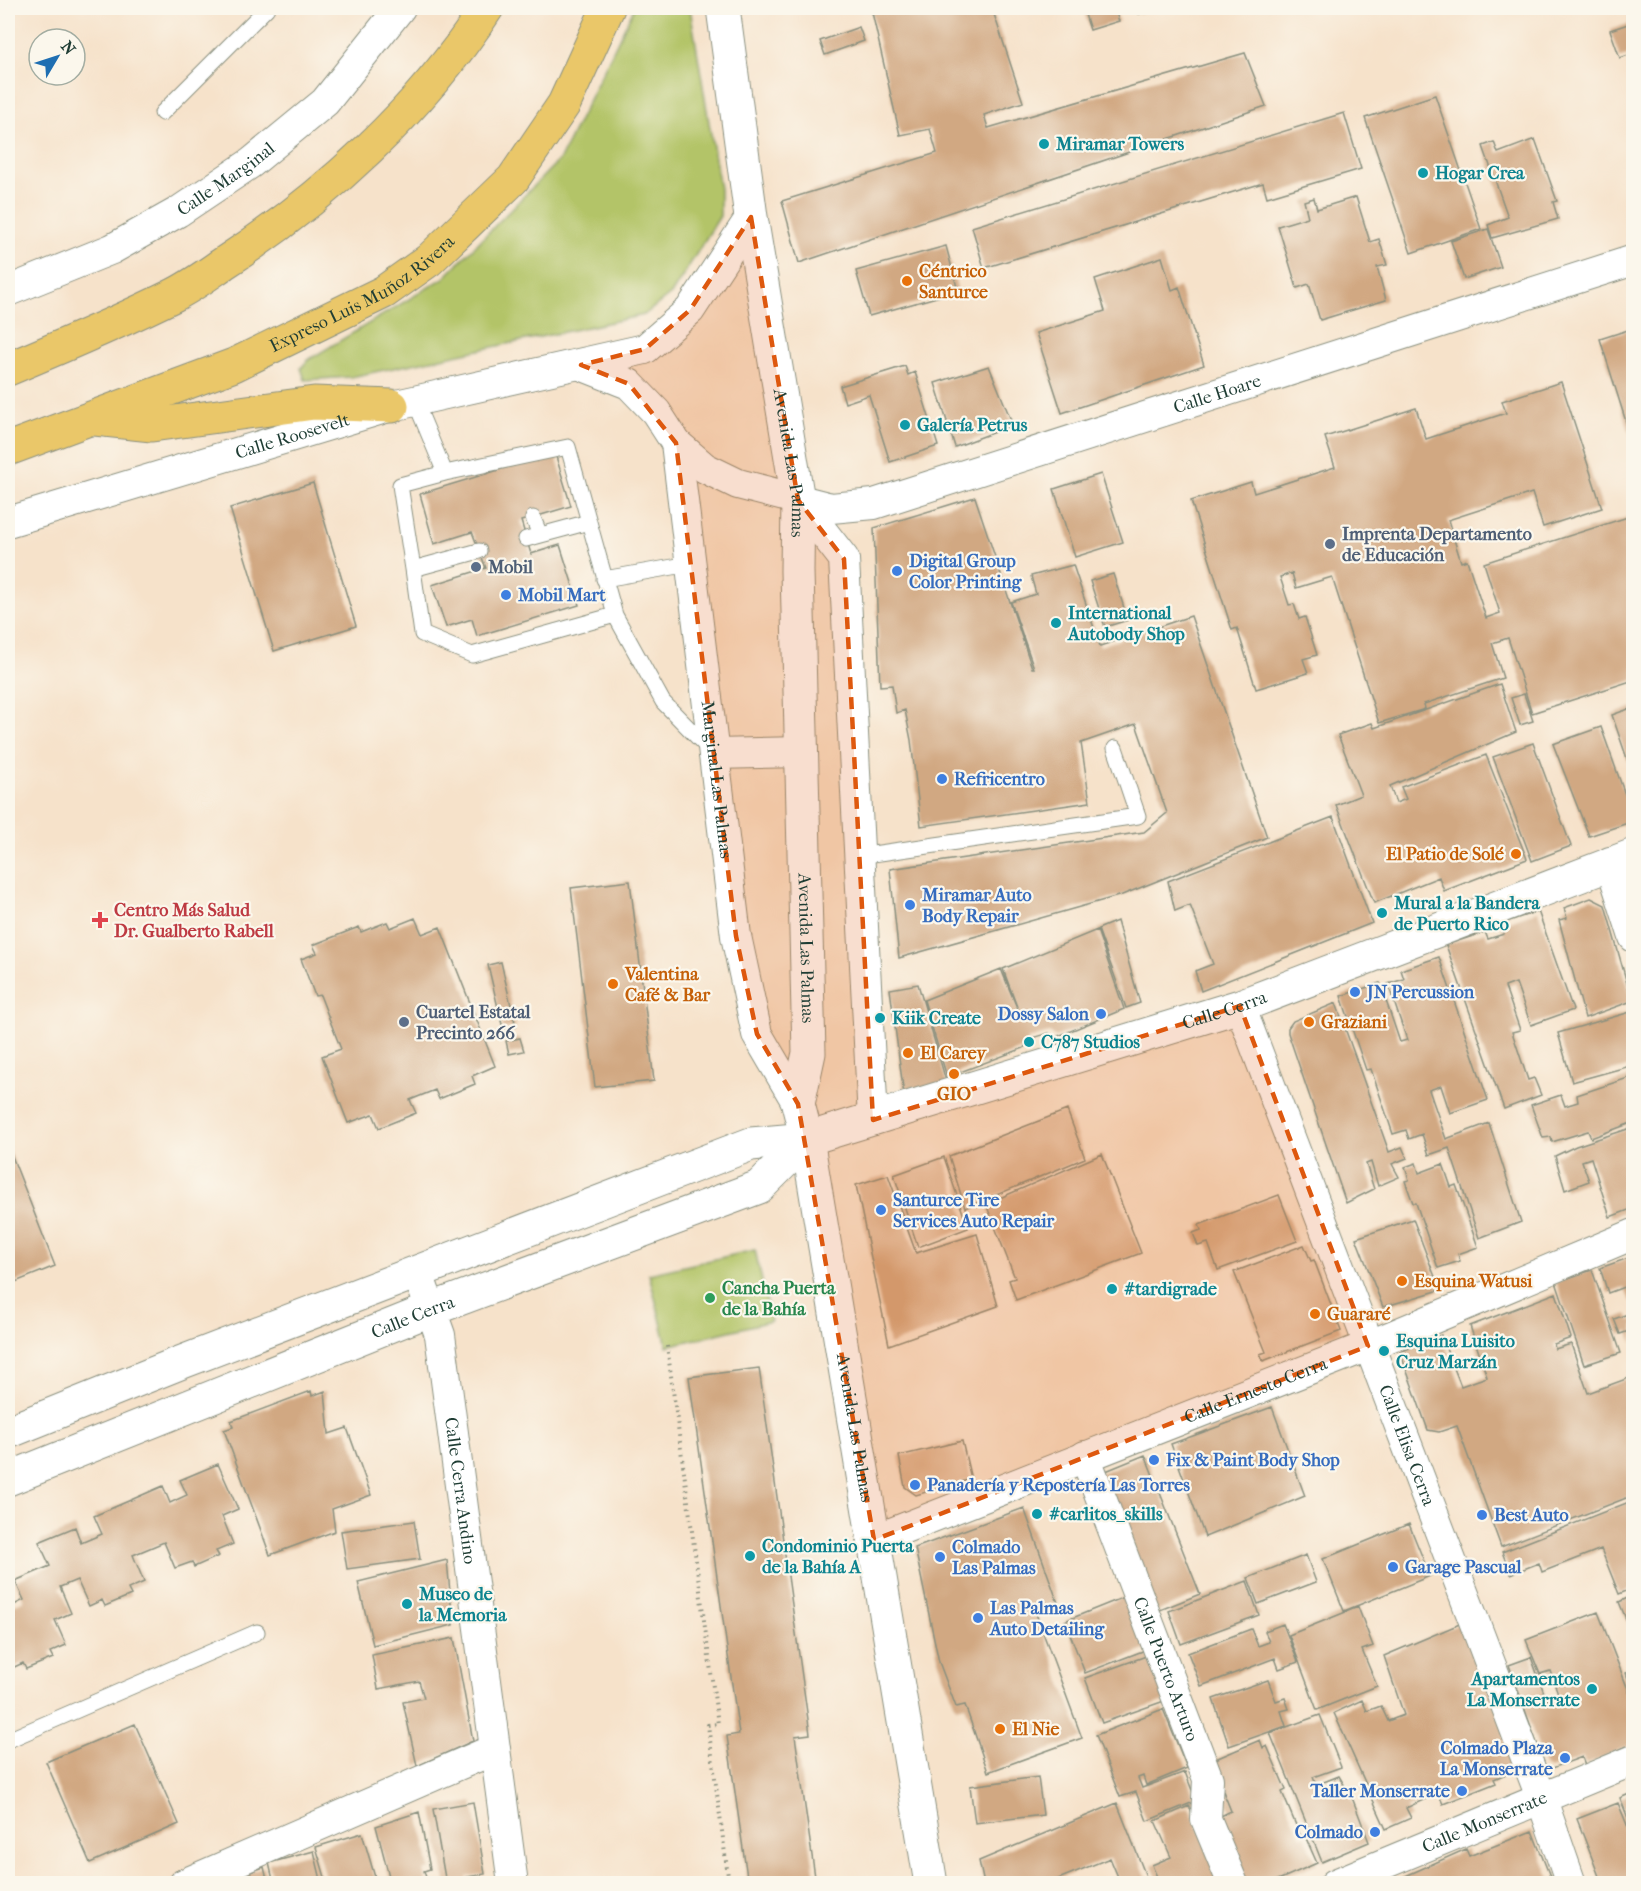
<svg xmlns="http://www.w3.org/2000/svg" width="1641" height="1891" viewBox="0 0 1641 1891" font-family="'IM FELL French Canon',serif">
<rect width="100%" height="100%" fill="#fbf7ec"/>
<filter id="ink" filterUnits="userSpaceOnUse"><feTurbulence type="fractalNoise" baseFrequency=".0167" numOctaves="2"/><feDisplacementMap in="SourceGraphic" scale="12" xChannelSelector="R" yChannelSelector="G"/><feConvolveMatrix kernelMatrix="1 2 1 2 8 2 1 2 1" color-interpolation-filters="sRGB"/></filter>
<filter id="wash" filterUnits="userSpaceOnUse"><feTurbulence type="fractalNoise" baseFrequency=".008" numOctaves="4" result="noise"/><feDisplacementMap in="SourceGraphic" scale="24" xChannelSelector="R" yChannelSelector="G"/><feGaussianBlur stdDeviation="1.35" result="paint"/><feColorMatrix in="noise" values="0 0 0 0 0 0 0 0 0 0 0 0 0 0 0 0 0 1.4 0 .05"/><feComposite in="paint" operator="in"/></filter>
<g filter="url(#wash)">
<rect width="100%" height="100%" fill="#f6e2ca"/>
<!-- green -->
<path fill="#b3c468" stroke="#69804e" stroke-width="1.5" d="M634,8H690L720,189V216L672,293L644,315L351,377L305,380L301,368L308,360L444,278L560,159Z
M755,1250L771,1321L667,1346L649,1274Z"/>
<g id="blocks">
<!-- building -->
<path fill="#d1a882" d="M871,8H992L1023,102L984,115L988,128L1245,53L1266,106L799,263L782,201L937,153L930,129L900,135Z
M1083,8H1114L1119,21L1090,30Z
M1137,8H1158L1139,14Z
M1634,22V53L1620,58L1610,30Z
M859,27L864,41L825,55L820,41Z
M1435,95L1481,229L1411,253L1365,118Z
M1344,113L1361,169L1267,197L1263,183L984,268L972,227Z
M1535,139L1557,201L1553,202L1558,219L1492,238L1488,225L1508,217L1483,146L1494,142L1498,153Z
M1356,197L1370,242L1379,239L1387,265L1377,267L1386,300L1320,320L1309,284L1297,288L1278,226L1308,217L1304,201L1314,198L1317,209Z
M1488,229L1501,267L1464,279L1451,241Z
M946,246L958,291L869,316L856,271Z
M1162,257L1172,290L1179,287L1204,365L1062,413L1036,333L1105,311L1095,279Z
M1634,328V443L1633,444L1600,339Z
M905,366L908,375L915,372L938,446L890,462L869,395L845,403L840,386Z
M989,366L1013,425L955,447L935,383Z
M1561,382L1602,508L1543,527L1532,493L1448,520L1461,562L1467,560L1486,618L1500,613L1484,563L1634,515V680L1532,713L1508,638L1492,643L1503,678L1424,704L1425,709L1379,723L1332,577L1296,588L1292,573L1280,577L1289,605L1294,604L1299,619L1305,617L1317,655L1303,659L1308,673L1256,689L1237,628L1232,630L1191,501L1251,482L1254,493L1335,467L1325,437L1416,408L1426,439L1506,413L1502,401Z
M555,453L571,506L521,521L531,554L560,545L579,605L477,636L472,619L446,627L432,585L486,568L472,532L434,544L420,494Z
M1101,474L1123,542L1075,557L1054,489Z
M313,483L356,626L274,651L230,508Z
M975,497L1032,668H1034L1011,602L1036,594L1031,576L1073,565L1100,646L1191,616L1267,837L1122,895L899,958L890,869L1144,832L1167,813L1136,724L1081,743L1090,802L921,826L911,740L905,710L896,713L892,685L880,686L874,528Z
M1113,574L1128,620L1105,627L1090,581Z
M1500,684L1516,732L1390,786L1396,803L1406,799L1401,787L1486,755L1527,859L1444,891L1439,877L1374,903L1336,805L1361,795L1338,735L1372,723L1374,728Z
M1524,694L1533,721L1520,725L1511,698Z
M1634,707V776H1633L1612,715Z
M1601,727L1628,803L1634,801V821L1589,836L1553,744Z
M1533,743L1571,846L1532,861L1493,757Z
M1333,817L1372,923L1201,991L1195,971L1213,964L1190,905L1175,911L1168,881Z
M630,881L654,1081L595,1087L571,888Z
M1591,898L1605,905L1632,1001L1585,1018L1559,920L1567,918L1564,908Z
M1538,911L1573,1010L1531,1025L1516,983L1505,987L1520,1030L1512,1032L1528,1080L1534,1078L1541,1095L1504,1109L1446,945L1485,932L1488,939L1504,934L1501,924Z
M415,918L422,934L440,927L495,1066L472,1076L475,1084L439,1099L435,1090L410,1100L416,1113L379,1128L373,1114L348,1123L322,1056L341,1049L320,995L315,996L301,959L317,953L313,945L359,927L361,932L387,922L390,928Z
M1117,921L1140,1003L1126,1008L1098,929Z
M1097,930L1124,1009L1056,1037L1049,1033L1029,1039L1024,1048L947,1077L924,1000L1001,969L1020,1015L1003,969Z
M1439,957L1488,1100L1450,1113L1441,1086L1429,1090L1446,1139L1489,1123L1521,1222L1479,1238L1449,1148L1429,1155L1422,1134L1409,1139L1406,1130L1393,1134L1371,1069L1366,1070L1341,996L1380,983L1400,1042L1407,1040L1388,984L1404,979L1401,970Z
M501,962L516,1027L503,1029L488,965Z
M918,984L948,1088L905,1103L890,989Z
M1336,1003L1389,1152L1402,1147L1407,1158L1392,1164L1399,1177L1378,1186L1371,1162L1366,1164L1374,1189L1346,1203L1288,1033V1028L1293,1021Z
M1634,1011V1065L1572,1082L1558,1033Z
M520,1038L524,1051L509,1054L506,1041Z
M1634,1076V1122L1591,1138L1588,1131L1552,1142L1551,1137L1543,1138L1531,1105L1561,1095L1565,1106L1578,1102L1577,1095Z
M1067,1110L1085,1158L965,1208L949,1156Z
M1634,1127V1208L1610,1217L1591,1158L1582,1161L1589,1181L1565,1190L1555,1156L1576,1146Z
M8,1146L55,1266L8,1285Z
M1102,1154L1141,1253L1016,1300L1009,1280L1015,1278L986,1204Z
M944,1157L968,1228L918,1247L894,1175Z
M1416,1163L1419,1173L1443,1164L1451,1187L1456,1185L1478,1247L1458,1254L1460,1261L1438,1268L1416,1203H1413L1405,1181L1409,1180L1405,1167Z
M888,1175L916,1253L977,1234L998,1306L889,1345L856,1185Z
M1279,1195L1297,1241L1218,1270L1208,1243L1198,1246L1193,1233L1201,1230L1199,1225Z
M1413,1219L1440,1290L1383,1307L1356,1238Z
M1304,1245L1311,1261L1314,1260L1341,1331L1263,1361L1260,1354L1266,1352L1234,1272Z
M1634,1256V1300L1630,1301L1624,1287L1608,1293L1600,1268Z
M1592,1270L1621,1353L1584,1365L1556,1282Z
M1556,1293L1571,1338L1554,1344L1555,1349L1571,1344L1588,1393L1634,1376V1440L1629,1442L1634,1453V1495L1501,1547L1457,1426L1439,1432L1428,1430L1400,1352L1441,1335L1461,1386L1487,1377L1470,1326Z
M1628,1314L1631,1321L1634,1320L1633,1343L1629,1331L1620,1334L1614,1319Z
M759,1368L810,1734L795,1736L816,1884H748L727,1736L739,1734L689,1377Z
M311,1391L312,1396L325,1391L329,1434L347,1428L371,1495L332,1509L335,1531L270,1555L224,1430L233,1427L231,1421Z
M1272,1407L1305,1496L1205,1537L1171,1444Z
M962,1441L971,1479L916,1495L905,1487L899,1456Z
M1145,1455L1200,1594L1155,1612L1101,1473Z
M218,1464L238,1509L222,1516L233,1544L216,1551L219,1556L194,1567L192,1562L175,1568L164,1542L133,1555L144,1582L128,1589L131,1595L105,1606L102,1600L89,1606L77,1580L60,1587L71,1613L55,1620L66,1645L50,1652L53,1658L26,1669L23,1663L10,1669L8,1663V1608L24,1600L15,1581L50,1566L39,1542L75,1527L81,1543L102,1534L94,1516L163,1486L170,1503L187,1495L180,1480Z
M1634,1500V1588L1619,1594L1601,1549L1542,1572L1539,1563L1511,1574L1502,1552Z
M1024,1508L1058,1603L1035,1611L1082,1738L988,1772L965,1705L956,1707L939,1662L915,1548Z
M414,1521L420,1559L347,1569L341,1531Z
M1409,1524L1430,1576L1344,1611L1323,1559Z
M1306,1555L1316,1582L1258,1604L1248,1578Z
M447,1560L453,1625L373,1645L358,1582Z
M1247,1581L1259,1615L1181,1644L1169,1611Z
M1634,1595V1636H1633L1619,1602Z
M1127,1596L1148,1649L1085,1673L1065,1621Z
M1358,1607L1373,1646L1362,1650L1377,1686L1317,1710L1289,1635Z
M1598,1612L1634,1705V1743L1585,1765L1582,1757L1550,1769L1545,1766L1509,1665L1531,1657L1547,1701L1559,1696L1550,1671L1540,1674L1526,1640Z
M1469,1620L1520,1768L1494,1779L1496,1783L1443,1804L1438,1793L1406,1808L1411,1818L1386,1829L1334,1713L1362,1700L1367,1711L1381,1706L1388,1721L1404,1715L1384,1656Z
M1283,1624L1298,1662L1279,1669L1275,1658L1201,1686L1188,1653L1251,1629L1258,1646L1269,1642L1265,1631Z
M454,1638L473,1741L417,1766L403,1702L424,1698L419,1681L378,1689L372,1655Z
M1149,1655L1167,1700L1102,1723L1085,1678Z
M1634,1670V1694H1633L1626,1673Z
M1268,1680L1276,1701L1285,1698L1289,1709L1281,1711L1286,1726L1229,1746L1213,1699Z
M1163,1709L1187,1768L1146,1785L1143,1776L1138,1778L1142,1788L1185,1772L1196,1801L1147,1821L1136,1792L1120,1797L1096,1735Z
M1320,1715L1341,1767L1313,1777L1316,1785L1339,1776L1353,1800L1369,1842L1322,1862L1270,1733Z
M135,1724L179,1824L90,1863L46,1762Z
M1260,1740L1263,1748L1267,1746L1286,1790L1282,1792L1301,1837L1305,1836L1317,1863L1269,1884H1235L1219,1817L1231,1811L1211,1761Z
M1038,1777L1043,1815L975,1823L970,1786Z
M1634,1792V1831H1633L1620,1798Z
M473,1802L485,1874L467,1877L468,1884H446L433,1809Z
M1117,1803L1149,1884H1121L1110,1858L1046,1884H984L979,1861Z
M1618,1803L1634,1842V1884H1602L1577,1819Z
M1189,1806L1223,1884H1160L1152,1865L1171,1857L1155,1821Z
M419,1812L430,1869L424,1871L428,1884H391L376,1826Z
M1532,1831L1553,1884H1400L1399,1879L1466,1849L1469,1856Z
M362,1833L377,1884H327L316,1847Z
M314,1851L322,1884H274L269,1863Z
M264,1867L268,1884H218L236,1877Z"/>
</g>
</g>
<g filter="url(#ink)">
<use href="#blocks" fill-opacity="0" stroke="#8a907f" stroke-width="1.5"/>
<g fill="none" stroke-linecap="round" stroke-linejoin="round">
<!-- service casing -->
<g stroke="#8a907f" stroke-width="17">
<path id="service" d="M162,113L267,8
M415,401L445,473L568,447L589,522L526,539
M445,473L400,485L413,569L479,551
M533,518L540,535
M413,569L422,634L472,655L615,615L589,522
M604,579L690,564
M615,615L663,702L711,751
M859,856L1138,816L1115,748
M8,1740L257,1632"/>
</g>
<!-- minor casing -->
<g stroke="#8a907f" stroke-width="32">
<g id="minor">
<path id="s1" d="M8,291L112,249L178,212L251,163L325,102L400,8"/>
<path id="s2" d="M581,365L629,384L656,412L676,443L705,468L738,484L831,508L874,504L1634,260"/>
<path id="s3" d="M676,443L736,936L757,1034L798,1104"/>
<path d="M798,500L844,559L873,1120"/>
<path id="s4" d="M8,522L392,406L645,349L690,310L751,217"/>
<path d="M714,754L803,752"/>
<path d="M1610,862L1634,937"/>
<path id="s5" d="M1240,1006L1541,1797L1571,1884"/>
<path id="s6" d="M417,1271L440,1335L513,1884"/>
<path id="s7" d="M1085,1456L1208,1779L1206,1819L1233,1884"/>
<path id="s8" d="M874,1540L1368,1346L1634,1234"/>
<path d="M184,1884L495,1749"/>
<path id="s9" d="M1335,1884L1634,1760"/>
</g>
</g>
<!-- tertiary casing -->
<g stroke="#8a907f" stroke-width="35">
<g id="tertiary">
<path id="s10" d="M723,8L751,217L798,500L797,571L809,1053L798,1104L807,1139L931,1884"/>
<path id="s11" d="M8,1432L177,1364L751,1144L807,1139L1240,1006L1634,855"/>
<path id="s12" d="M8,1479L432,1309L759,1187L807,1139"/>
</g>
</g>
<!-- motorway casing -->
<g stroke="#8a907f" stroke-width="35">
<g id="motorway">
<path d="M8,369C63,346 120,322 174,295C192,286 208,274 224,263C326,197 421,109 487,8"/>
<path d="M95,419L152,425L314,403L392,406"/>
<path id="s13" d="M8,449L234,365L384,292L429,260L513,179L564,104L608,8"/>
</g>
</g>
<!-- path -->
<path stroke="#8a907f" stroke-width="4" stroke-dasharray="1.5 4.5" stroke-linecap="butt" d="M667,1346L718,1724L708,1725L729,1884"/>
<!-- service -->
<use href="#service" stroke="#fff" stroke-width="15"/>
<!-- minor -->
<use href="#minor" stroke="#fff" stroke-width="30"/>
<!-- tertiary -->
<use href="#tertiary" stroke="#fff" stroke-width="33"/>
<!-- motorway -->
<use href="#motorway" stroke="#eac769" stroke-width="33"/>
</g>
</g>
<!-- marked area -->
<path fill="#de580e" fill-opacity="0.2" stroke="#de580e" stroke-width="4.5" stroke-dasharray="12 8" stroke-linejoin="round" d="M751,217L798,500L844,559L873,1120L1240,1006L1368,1346L874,1540L798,1104L757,1034L736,936L676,443L629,384L581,365L645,349L690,310Z"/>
<!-- markers -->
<g fill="#0f9aa8" stroke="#fbf7ec" stroke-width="2">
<circle cx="1044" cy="144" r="6"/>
<circle cx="1423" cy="173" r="6"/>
<circle cx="905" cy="425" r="6"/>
<circle cx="1056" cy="623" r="6"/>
<circle cx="1382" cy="913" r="6"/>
<circle cx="880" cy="1018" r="6"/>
<circle cx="1029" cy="1042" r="6"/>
<circle cx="1112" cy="1289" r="6"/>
<circle cx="1384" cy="1351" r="6"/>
<circle cx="1037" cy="1514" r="6"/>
<circle cx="750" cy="1556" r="6"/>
<circle cx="407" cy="1604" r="6"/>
<circle cx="1592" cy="1689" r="6"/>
</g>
<g fill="#e8710a" stroke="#fbf7ec" stroke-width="2">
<circle cx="907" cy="281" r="6"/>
<circle cx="1516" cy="854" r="6"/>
<circle cx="613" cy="984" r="6"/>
<circle cx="1309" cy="1022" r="6"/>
<circle cx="908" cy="1053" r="6"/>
<circle cx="954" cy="1074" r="6"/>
<circle cx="1402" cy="1281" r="6"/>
<circle cx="1315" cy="1314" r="6"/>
<circle cx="1000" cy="1729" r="6"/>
</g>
<g fill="#5c6f8a" stroke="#fbf7ec" stroke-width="2">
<circle cx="1330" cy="544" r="6"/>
<circle cx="476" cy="567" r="6"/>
<circle cx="404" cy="1022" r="6"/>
</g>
<g fill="#3f7fe0" stroke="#fbf7ec" stroke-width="2">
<circle cx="897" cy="571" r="6"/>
<circle cx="506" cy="595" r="6"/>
<circle cx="942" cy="779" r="6"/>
<circle cx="910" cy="905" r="6"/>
<circle cx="1355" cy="992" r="6"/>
<circle cx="1101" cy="1014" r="6"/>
<circle cx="881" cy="1210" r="6"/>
<circle cx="1154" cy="1460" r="6"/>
<circle cx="915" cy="1485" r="6"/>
<circle cx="1482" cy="1515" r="6"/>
<circle cx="940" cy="1557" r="6"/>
<circle cx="1393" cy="1567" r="6"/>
<circle cx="978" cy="1618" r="6"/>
<circle cx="1565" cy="1758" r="6"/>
<circle cx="1462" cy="1791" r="6"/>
<circle cx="1375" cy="1832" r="6"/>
</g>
<path fill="#e0444e" stroke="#fbf7ec" stroke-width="2" d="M97 911h6v6h6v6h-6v6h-6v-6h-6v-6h6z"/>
<circle fill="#2e9e5b" stroke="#fbf7ec" stroke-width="2" cx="710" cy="1298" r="6"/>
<g text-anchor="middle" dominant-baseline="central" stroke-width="4.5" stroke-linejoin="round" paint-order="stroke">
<!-- culture labels -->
<g font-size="18" font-weight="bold" fill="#0d838f" stroke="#fbf7ec" text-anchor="start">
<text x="1056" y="144">Miramar Towers</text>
<text x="1435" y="173">Hogar Crea</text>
<text x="917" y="425">Galería Petrus</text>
<text x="1068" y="613">International<tspan x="1068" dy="21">Autobody Shop</tspan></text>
<text x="1394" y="903">Mural a la Bandera<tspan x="1394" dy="21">de Puerto Rico</tspan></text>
<text x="892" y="1018">Kiik Create</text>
<text x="1041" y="1042">C787 Studios</text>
<text x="1124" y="1289">#tardigrade</text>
<text x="1396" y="1341">Esquina Luisito<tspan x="1396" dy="21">Cruz Marzán</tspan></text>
<text x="1049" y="1514">#carlitos_skills</text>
<text x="762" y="1546">Condominio Puerta<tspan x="762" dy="21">de la Bahía A</tspan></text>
<text x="419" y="1594">Museo de<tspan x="419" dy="21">la Memoria</tspan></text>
<text x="1580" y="1679" text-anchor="end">Apartamentos<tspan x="1580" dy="21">La Monserrate</tspan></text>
</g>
<!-- street labels -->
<g font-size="18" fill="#1f3d34" stroke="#fbf7ec">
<text stroke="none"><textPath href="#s1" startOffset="246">Calle Marginal</textPath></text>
<text stroke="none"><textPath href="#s13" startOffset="388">Expreso Luis Muñoz Rivera</textPath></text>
<text stroke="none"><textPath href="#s2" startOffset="702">Calle Hoare</textPath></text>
<text stroke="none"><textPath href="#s4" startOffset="297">Calle Roosevelt</textPath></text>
<text stroke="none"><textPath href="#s10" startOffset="460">Avenida Las Palmas</textPath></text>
<text stroke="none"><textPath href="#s3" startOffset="339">Marginal Las Palmas</textPath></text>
<text stroke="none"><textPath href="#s10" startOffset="946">Avenida Las Palmas</textPath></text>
<text stroke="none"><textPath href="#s11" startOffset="1290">Calle Cerra</textPath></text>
<text stroke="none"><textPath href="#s12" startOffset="436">Calle Cerra</textPath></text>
<text stroke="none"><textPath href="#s8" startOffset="410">Calle Ernesto Cerra</textPath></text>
<text stroke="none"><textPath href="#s10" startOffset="1432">Avenida Las Palmas</textPath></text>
<text stroke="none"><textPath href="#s5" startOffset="470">Calle Elisa Cerra</textPath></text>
<text stroke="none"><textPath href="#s6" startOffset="225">Calle Cerra Andino</textPath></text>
<text stroke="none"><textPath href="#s7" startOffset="228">Calle Puerto Arturo</textPath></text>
<text stroke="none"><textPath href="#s9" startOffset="162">Calle Monserrate</textPath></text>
</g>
<!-- food labels -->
<g font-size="18" font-weight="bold" fill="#c56008" stroke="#fbf7ec" text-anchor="start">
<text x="919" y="271">Céntrico<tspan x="919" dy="21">Santurce</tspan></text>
<text x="1504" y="854" text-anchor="end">El Patio de Solé</text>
<text x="625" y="974">Valentina<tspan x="625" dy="21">Café &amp; Bar</tspan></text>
<text x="1321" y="1022">Graziani</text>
<text x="920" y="1053">El Carey</text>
<text x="954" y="1094" text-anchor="middle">GIO</text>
<text x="1414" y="1281">Esquina Watusi</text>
<text x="1327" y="1314">Guararé</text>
<text x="1012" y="1729">El Nie</text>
</g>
<!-- service labels -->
<g font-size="18" font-weight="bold" fill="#4e5e75" stroke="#fbf7ec" text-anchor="start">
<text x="1342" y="534">Imprenta Departamento<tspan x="1342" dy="21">de Educación</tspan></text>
<text x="488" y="567">Mobil</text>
<text x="416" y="1012">Cuartel Estatal<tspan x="416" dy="21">Precinto 266</tspan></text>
</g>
<!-- shop labels -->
<g font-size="18" font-weight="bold" fill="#366cbe" stroke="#fbf7ec" text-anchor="start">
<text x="909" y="561">Digital Group<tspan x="909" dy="21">Color Printing</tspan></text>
<text x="518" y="595">Mobil Mart</text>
<text x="954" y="779">Refricentro</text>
<text x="922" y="895">Miramar Auto<tspan x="922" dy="21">Body Repair</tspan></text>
<text x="1367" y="992">JN Percussion</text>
<text x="1089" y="1014" text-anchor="end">Dossy Salon</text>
<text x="893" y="1200">Santurce Tire<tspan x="893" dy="21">Services Auto Repair</tspan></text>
<text x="1166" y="1460">Fix &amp; Paint Body Shop</text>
<text x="927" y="1485">Panadería y Repostería Las Torres</text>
<text x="1494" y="1515">Best Auto</text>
<text x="952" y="1547">Colmado<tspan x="952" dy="21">Las Palmas</tspan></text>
<text x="1405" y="1567">Garage Pascual</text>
<text x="990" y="1608">Las Palmas<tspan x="990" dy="21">Auto Detailing</tspan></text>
<text x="1553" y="1748" text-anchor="end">Colmado Plaza<tspan x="1553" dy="21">La Monserrate</tspan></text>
<text x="1450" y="1791" text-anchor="end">Taller Monserrate</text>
<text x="1363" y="1832" text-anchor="end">Colmado</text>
</g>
<!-- health labels -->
<g font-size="18" font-weight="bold" fill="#be3a42" stroke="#fbf7ec" text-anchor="start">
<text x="114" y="910">Centro Más Salud<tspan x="114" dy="21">Dr. Gualberto Rabell</tspan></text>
</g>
<!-- leisure labels -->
<g font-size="18" font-weight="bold" fill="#27864d" stroke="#fbf7ec" text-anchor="start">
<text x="722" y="1288">Cancha Puerta<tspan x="722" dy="21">de la Bahía</tspan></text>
</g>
</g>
<!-- margin -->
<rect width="1641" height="1891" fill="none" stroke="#fbf7ec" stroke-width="30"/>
<!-- north arrow -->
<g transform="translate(57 57) rotate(51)"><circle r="28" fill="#fbf7ec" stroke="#a3ada2" stroke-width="1.5"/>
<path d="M0-4.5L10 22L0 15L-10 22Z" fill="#1f6fb2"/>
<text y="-9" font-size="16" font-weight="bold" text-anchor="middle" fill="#1f3d34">N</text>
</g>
</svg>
